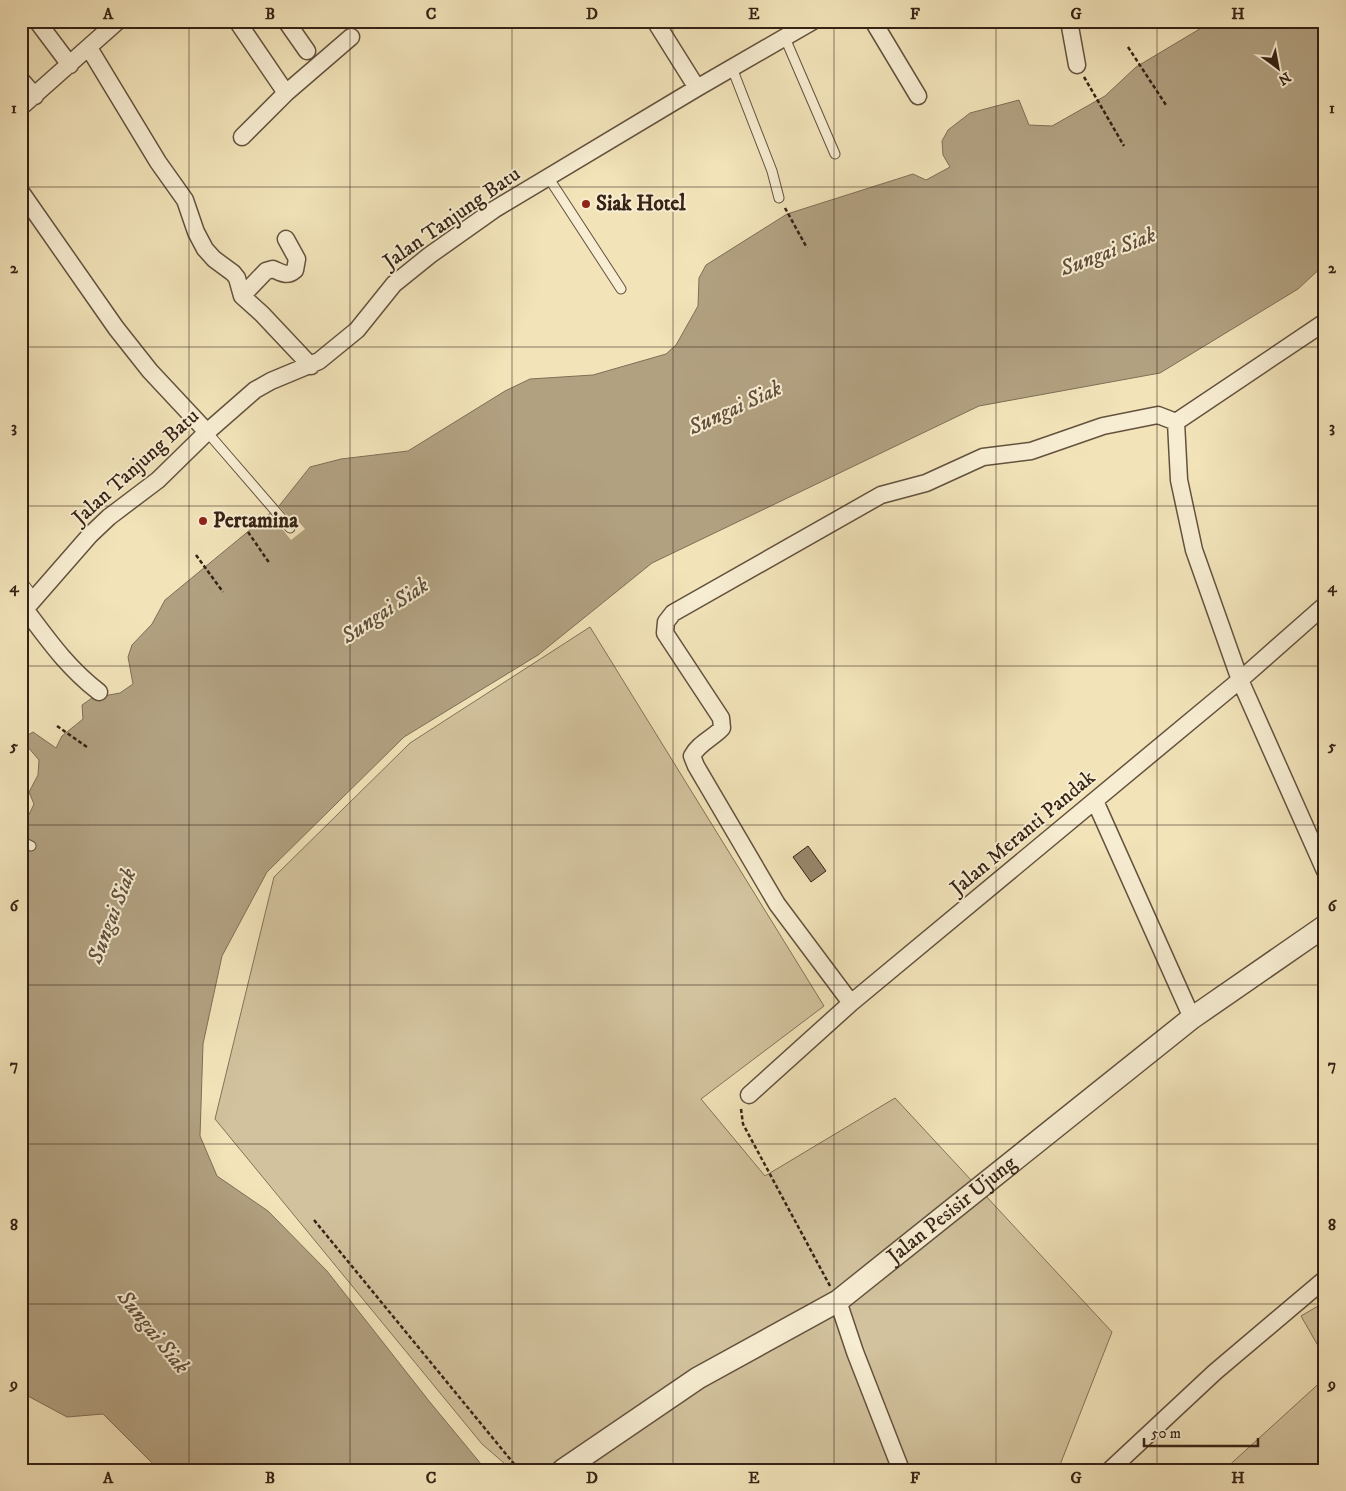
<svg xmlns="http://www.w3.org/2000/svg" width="1346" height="1491" viewBox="0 0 1346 1491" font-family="'IM FELL DW Pica',serif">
<rect width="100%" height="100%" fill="#f2e3b9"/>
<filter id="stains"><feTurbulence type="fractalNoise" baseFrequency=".004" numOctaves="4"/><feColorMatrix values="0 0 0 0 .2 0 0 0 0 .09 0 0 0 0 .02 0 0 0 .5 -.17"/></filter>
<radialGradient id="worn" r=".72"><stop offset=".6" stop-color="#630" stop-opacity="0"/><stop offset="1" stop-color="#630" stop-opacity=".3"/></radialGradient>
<!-- green -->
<path fill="#d2c29d" stroke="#847259" d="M590,627L824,1006L701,1099L765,1176L895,1098L1112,1332L1058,1470H512L482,1444L215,1119L274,877L410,743Z
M1325,1302V1358L1301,1316Z
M1325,1378V1470H1224Z"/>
<!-- water -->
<path fill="#b2a181" stroke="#806e56" d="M1213,21H1325V264L1298,289L1160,373L979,406L652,563L538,655L404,737L267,872L222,956L203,1044L200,1136L217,1176L268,1211L327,1271L429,1401L486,1470H159L103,1414L67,1417L26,1395L21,1391V831L34,804L29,792L38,775L39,760L21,739L33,732L56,748L62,736L83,719L82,705L92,698L120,693L133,684L128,657L132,645L152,624L165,600L279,506L310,467L341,459L408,451L505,391L530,379L593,375L666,354L676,345L698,306L699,278L706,265L787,214L913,174L926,180L950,167L943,155L942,141L948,130L970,113L1019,100L1029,125L1052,126L1105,96L1136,67Z"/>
<!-- pier -->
<path fill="#f2e3b9" d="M279,506L294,524L298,521L305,529L291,540L270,514Z"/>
<!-- building -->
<path fill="#97866a" stroke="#352215" d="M808,846L826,871L811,882L793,857Z"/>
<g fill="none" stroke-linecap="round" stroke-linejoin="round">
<!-- service casing -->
<g stroke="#64523e" stroke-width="11">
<path id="service" d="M785,38L835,154
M732,68L772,171L779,198
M548,177L621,289
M207,432L290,528
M21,580L35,599
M21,841L31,846"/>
</g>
<!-- minor casing -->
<g stroke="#64523e" stroke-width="19">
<path id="minor" d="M37,21L70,65
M237,21L286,93
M286,21L307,51
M655,21L697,88
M873,21L918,96
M1069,21L1077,65
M89,48L158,162L185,200L196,232L205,249L214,259L233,273L237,278L242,296L262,314L311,366
M21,80L35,96
M21,107L118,21
M242,137L286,93L351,37
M21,192L116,328L150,371L207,432
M242,296L266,271L273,269C282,273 287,277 295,270L297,259L286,239
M1176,422L1179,480L1194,550L1240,680L1325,871
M1176,422L1325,322
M25,609C49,641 67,667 99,692
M21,614L90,535L109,517L158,480L207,432L255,390L271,381L319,361L357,330L394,284L430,255L495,209L697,88L813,21
M1095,801L1192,1018
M851,1003L777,904L696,766L692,756C699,743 713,738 722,728L721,718L665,633L666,622L673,613L881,495L926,483L983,457L1031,451L1103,426L1158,415L1176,422
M749,1095L851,1003L1240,680L1325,605
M838,1301L855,1352L901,1470
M1110,1470L1215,1372L1325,1279"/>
</g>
<!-- tertiary casing -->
<g stroke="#64523e" stroke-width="24">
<g id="tertiary">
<path id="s1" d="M563,1470L698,1378L838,1301L1192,1018L1325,926"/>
</g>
</g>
<!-- path -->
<path stroke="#352215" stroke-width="2.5" stroke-dasharray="4 2.5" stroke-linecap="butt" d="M1128,47L1166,105
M1084,77L1124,146
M785,208L807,248
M248,532L270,564
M196,555L223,592
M57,726L87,747
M741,1109L743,1124L830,1286
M314,1220L519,1470"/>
<!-- service -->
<use href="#service" stroke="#f7edd2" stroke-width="9"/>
<!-- minor -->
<use href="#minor" stroke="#f7edd2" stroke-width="16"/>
<!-- tertiary -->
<use href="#tertiary" stroke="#f7edd2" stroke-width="21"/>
</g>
<!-- grid -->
<path fill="none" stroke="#352215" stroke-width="1" stroke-opacity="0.55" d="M189,21V1470M350,21V1470M512,21V1470M673,21V1470M834,21V1470M996,21V1470M1157,21V1470M21,187H1325M21,347H1325M21,506H1325M21,666H1325M21,825H1325M21,985H1325M21,1144H1325M21,1304H1325"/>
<!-- markers -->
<g fill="#8f2418" stroke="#f7edd2" stroke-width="2">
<circle cx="586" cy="204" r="5"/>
<circle cx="203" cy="521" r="5"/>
</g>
<g text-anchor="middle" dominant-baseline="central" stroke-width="4" stroke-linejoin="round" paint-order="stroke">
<!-- poi labels -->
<g font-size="21" font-weight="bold" fill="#352215" stroke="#f7edd2" text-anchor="start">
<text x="596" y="204">Siak Hotel</text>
<text x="213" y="521">Pertamina</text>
</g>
<!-- street labels -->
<g font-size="21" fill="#352215" stroke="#f7edd2">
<text transform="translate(452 218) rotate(-35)">Jalan Tanjung Batu</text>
<text transform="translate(136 467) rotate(-42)">Jalan Tanjung Batu</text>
<text transform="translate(1023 833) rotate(-40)">Jalan Meranti Pandak</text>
<text stroke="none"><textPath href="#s1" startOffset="469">Jalan Pesisir Ujung</textPath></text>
</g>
<!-- water labels -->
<g font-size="22" font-style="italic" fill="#614e3b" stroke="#f7edd2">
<text transform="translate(1108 252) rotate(-21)">Sungai Siak</text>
<text transform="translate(735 408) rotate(-25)">Sungai Siak</text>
<text transform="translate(385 611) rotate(-34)">Sungai Siak</text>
<text transform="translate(112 916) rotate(-69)">Sungai Siak</text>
<text transform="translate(153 1332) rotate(51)">Sungai Siak</text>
</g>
</g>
<!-- margin -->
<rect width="1346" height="1491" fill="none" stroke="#f2e3b9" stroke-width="55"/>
<!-- north arrow -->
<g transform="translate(1278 68) rotate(148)" stroke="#f7edd2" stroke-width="4" paint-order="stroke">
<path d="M0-4L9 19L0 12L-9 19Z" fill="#352215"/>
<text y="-8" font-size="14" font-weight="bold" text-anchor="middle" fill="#352215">N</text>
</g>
<!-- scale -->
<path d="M1144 1438v8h114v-8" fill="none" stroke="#352215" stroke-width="2.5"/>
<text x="1151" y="1438" font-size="15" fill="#352215" stroke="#f7edd2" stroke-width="4" paint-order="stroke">50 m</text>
<rect x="28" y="28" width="1290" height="1436" fill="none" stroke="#352215" stroke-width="2"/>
<g font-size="16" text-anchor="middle" font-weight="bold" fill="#352215">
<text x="108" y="19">A</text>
<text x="270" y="19">B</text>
<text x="431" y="19">C</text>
<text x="592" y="19">D</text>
<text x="754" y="19">E</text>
<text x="915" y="19">F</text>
<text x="1076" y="19">G</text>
<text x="1238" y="19">H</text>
<text x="14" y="113">1</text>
<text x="1332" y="113">1</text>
<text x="14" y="273">2</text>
<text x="1332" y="273">2</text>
<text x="14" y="432">3</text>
<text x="1332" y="432">3</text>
<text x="14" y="592">4</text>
<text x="1332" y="592">4</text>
<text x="14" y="751">5</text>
<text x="1332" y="751">5</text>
<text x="14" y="911">6</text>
<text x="1332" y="911">6</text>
<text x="14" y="1070">7</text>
<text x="1332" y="1070">7</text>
<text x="14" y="1230">8</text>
<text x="1332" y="1230">8</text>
<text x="14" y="1389">9</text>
<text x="1332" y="1389">9</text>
<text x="108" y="1483">A</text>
<text x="270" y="1483">B</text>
<text x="431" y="1483">C</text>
<text x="592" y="1483">D</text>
<text x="754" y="1483">E</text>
<text x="915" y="1483">F</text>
<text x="1076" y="1483">G</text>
<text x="1238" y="1483">H</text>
</g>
<rect width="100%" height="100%" filter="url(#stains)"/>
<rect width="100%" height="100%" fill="url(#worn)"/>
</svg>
